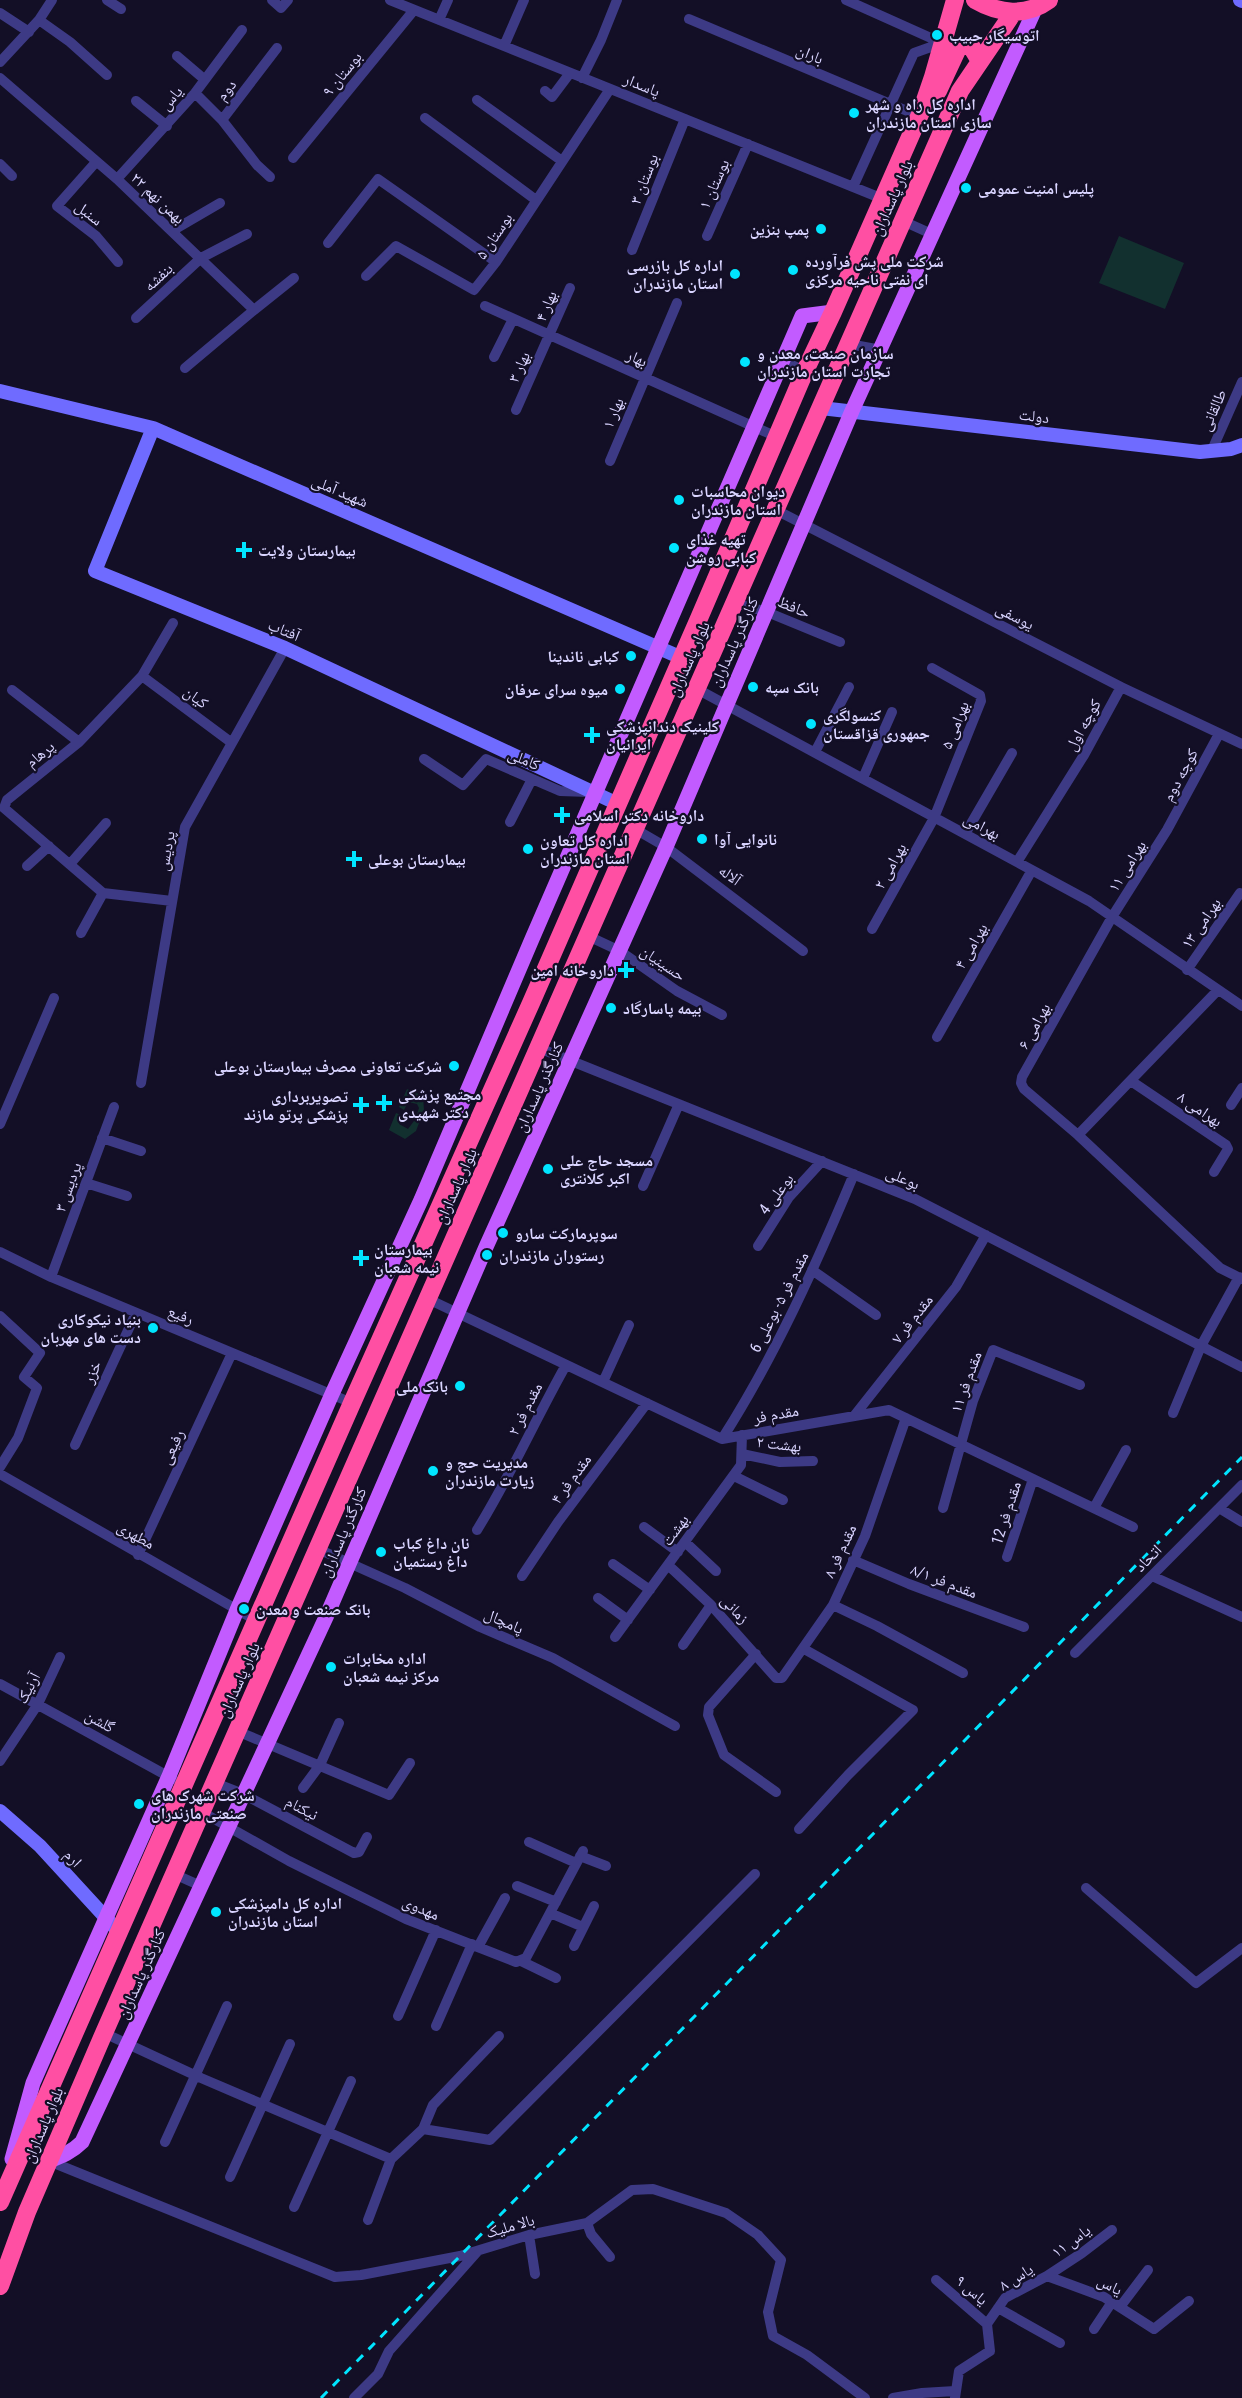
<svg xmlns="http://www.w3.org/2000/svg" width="1242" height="2398" viewBox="0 0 1242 2398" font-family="'Roboto Condensed','Noto Naskh Arabic',sans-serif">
<rect width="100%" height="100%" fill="#130f26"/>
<!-- green -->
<path fill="#12302f" d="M1119,236L1184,263L1165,309L1099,283Z
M407,1089L423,1096L424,1110L422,1116L417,1114L419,1108L417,1104L408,1102L404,1110L399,1107Z
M396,1113L401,1115L399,1124L408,1129L414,1121L419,1123L416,1131L405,1139L389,1130Z"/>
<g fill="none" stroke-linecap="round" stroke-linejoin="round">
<!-- street -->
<path stroke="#3d3a85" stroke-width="10" d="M107,0L121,9
M272,0L281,8L288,0
M390,0L883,199
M846,0L942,43
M0,13L29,32
M689,19L919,116
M39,20L70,42L107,75
M439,20L448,0
M504,46L524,0
M177,56L204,79
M0,62L39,20L52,0
M0,78L117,179L254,310L294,278
M582,78L601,40L617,0
M545,91L552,97L570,73
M195,93L222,120L277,48
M477,100L562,161
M136,101L167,126
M425,118L536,200
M222,120L257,165L270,177
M293,158L414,10
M96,162L57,206L96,236L118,262
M0,164L12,176
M117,179L195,93L242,30
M853,187L914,53L942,43
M903,221L934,235
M172,231L220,203
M707,236L748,144
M328,243L378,179L496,262
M632,250L685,119
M366,276L396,246L474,290L496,262L610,89
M485,306L777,437
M136,318L201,258L247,234
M849,344L881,350
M494,357L513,319
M783,361L805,371
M185,368L254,310
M516,410L570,288
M1212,450L1242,382
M610,461L677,303
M776,510L1121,687L1242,744
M735,603L767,612L840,642
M142,676L232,743
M697,689L1089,901L1242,1006
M12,690L79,742
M1219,734L1167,830L1112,917L1022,1077L1021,1083L1024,1089L1078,1135L1220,1268L1242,1279
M815,752L849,687
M424,759L463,785L486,759L560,791L589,792
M863,778L892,712
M510,822L532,779
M635,829L666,847L803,951
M965,834L1012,753
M1017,862L1084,755L1121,687
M70,864L106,823
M27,866L49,846
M172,901L103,893L4,808L7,800L79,742L142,676L173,623
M872,929L934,818L981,701L980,695L932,668
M81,933L103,893
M588,936L620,951L677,991L722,1015
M1187,970L1240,893
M937,1037L1032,870
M539,1048L915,1199L1242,1367
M1131,1081L1226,1145L1228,1149L1214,1172
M141,1083L185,827L285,648
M1231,1105L1242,1088
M0,1124L54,998
M1078,1135L1218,990
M102,1138L141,1151
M86,1183L127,1196
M643,1186L679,1104
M758,1246L789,1197L822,1161
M0,1252L51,1277L352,1403
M812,1270L876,1315
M51,1277L114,1107
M428,1299L722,1439L889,1410L1133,1527
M0,1316L40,1353L24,1377L37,1388L18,1438L0,1467
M603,1382L629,1325
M1173,1413L1201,1346L1239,1277
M854,1416L956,1287L986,1235
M722,1439C775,1356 816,1265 854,1174
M75,1445L136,1313
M742,1454L780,1462L813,1461
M0,1474L257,1621
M734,1476L783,1500
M943,1508L973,1401L993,1350L1080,1385
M1094,1508L1126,1450
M1219,1508L1242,1522
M644,1527L678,1552
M477,1530C510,1477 535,1420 566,1365
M685,1542L716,1571
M318,1549L405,1588L480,1627L553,1658L675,1726
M138,1555L232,1353
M1007,1557L1033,1479
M853,1560L909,1584L1024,1627
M613,1564L650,1590
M668,1565L711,1605L776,1678H782L833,1605L865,1536L906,1418
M522,1576L558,1522L647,1403
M1152,1576L1242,1617
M598,1598L628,1620
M833,1605L877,1626L963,1673
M615,1637L741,1465L742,1435
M683,1645L711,1605
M1075,1653L1242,1485
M756,1654L709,1707L708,1715L724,1755L776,1792
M0,1684L173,1779
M237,1731L389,1795L410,1763
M0,1761L38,1704L60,1657
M215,1783L243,1794L354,1853L359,1852L367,1837
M303,1788L320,1765L339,1723
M202,1812L289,1861L406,1919L516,1962L526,1958L583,1851
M799,1829L848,1775L913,1710L804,1649
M529,1842L576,1863
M580,1856L606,1866
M174,1874L201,1886
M517,1886L556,1902
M1086,1888L1196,1983L1242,1948
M550,1913L583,1927
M574,1946L594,1906
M478,1947L505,1898
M521,1961L556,1978
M398,2016L436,1930
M436,2026L472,1944
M104,2033L201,2078L391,2159L423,2129L490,2140L755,1874
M423,2129L433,2105L499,2036
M165,2142L227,2006
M49,2161L335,2277L361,2275L460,2256L529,2235L587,2223L632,2190L653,2189L726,2213L758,2235L781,2260L768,2312L773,2336L807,2355L865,2398
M230,2177L290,2044
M294,2207L351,2081
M368,2220L391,2159
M587,2223L591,2234L610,2257
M529,2235L535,2274
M1047,2276L1104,2297L1154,2329L1189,2301
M936,2280L987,2324
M1120,2307L1148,2270
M998,2308L1060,2343
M1094,2329L1112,2302
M354,2398L378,2374L389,2351L477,2252
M893,2398L922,2393L955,2391
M955,2398L959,2371L990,2351L987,2324L1005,2298L1047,2276L1082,2253L1112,2230"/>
<!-- secondary -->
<path stroke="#6f6bff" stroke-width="14" d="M1240,0L1242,1
M0,391L153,428L682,658
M821,408L1200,452L1231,449L1242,445
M153,428L95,571L285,648L618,804
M0,1811L40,1846L118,1931"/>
<!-- primary -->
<path stroke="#c25bff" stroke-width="15" d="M12,2159L33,2083L47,2051L169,1776L237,1610L332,1394L421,1200L532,939L802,316L833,312
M49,2161C62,2156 72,2152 82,2142L327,1615L486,1247L666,847L852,411L1036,7"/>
<!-- highway -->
<path stroke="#ff4fa3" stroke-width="18" d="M975,0C999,14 1026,17 1049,0
M938,91L959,46H971L980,61
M0,2202L352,1403L531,1003L700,616L805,371L833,312L921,112L933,77L955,0
M0,2286L27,2212L104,2033L960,91L1013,13"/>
<!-- rail -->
<path stroke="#00e5ff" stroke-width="3" stroke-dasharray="9 8" stroke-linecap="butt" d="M321,2398L1242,1457"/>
</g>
<!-- markers -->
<g fill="#00e5ff" stroke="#130f26" stroke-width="2">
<circle cx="937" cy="35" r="6"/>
<circle cx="854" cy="113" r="6"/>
<circle cx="966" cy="188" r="6"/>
<circle cx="821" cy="229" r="6"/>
<circle cx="793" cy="270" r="6"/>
<circle cx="735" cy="274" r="6"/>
<circle cx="745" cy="362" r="6"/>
<circle cx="679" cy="500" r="6"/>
<circle cx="674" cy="548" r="6"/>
<path d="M241 541h6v6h6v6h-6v6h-6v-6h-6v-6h6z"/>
<circle cx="631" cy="656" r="6"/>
<circle cx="753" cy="687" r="6"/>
<circle cx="620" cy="689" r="6"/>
<circle cx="811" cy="724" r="6"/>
<path d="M589 726h6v6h6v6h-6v6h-6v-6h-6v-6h6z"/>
<path d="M559 806h6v6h6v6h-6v6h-6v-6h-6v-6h6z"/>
<circle cx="702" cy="839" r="6"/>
<circle cx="528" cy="849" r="6"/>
<path d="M351 850h6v6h6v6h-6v6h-6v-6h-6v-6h6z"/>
<path d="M623 961h6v6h6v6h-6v6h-6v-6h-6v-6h6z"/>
<circle cx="611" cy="1008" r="6"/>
<circle cx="454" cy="1066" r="6"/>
<path d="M381 1094h6v6h6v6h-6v6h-6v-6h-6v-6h6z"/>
<path d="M358 1096h6v6h6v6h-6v6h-6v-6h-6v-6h6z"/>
<circle cx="548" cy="1169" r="6"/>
<circle cx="503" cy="1233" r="6"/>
<circle cx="487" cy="1255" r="6"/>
<path d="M358 1249h6v6h6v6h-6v6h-6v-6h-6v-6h6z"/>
<circle cx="153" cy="1328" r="6"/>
<circle cx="460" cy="1386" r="6"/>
<circle cx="433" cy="1471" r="6"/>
<circle cx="381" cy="1552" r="6"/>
<circle cx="244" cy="1609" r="6"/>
<circle cx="331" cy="1667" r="6"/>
<circle cx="139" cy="1804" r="6"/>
<circle cx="216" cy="1912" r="6"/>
</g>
<g text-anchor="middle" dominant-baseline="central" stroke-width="4.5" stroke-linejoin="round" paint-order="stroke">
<!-- poi labels -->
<g font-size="16" font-weight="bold" fill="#d9d4ff" stroke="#130f26" text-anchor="start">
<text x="949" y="35">اتوسیگار حبیب</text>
<text x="866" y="104">اداره کل راه و شهر<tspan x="866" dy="18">سازی استان مازندران</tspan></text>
<text x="978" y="188">پلیس امنیت عمومی</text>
<text x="809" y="229" text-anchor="end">پمپ بنزین</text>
<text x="805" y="261">شرکت ملی پش فرآورده<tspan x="805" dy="18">ای نفتی ناحیه مرکزی</tspan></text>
<text x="723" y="265" text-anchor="end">اداره کل بازرسی<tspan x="723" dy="18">استان مازندران</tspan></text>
<text x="757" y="353">سازمان صنعت، معدن و<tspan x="757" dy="18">تجارت استان مازندران</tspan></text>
<text x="691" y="491">دیوان محاسبات<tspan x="691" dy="18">استان مازندران</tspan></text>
<text x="686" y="539">تهیه غذای<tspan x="686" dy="18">کبابی روشن</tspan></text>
<text x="258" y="550">بیمارستان ولایت</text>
<text x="619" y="656" text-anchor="end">کبابی ناندینا</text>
<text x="765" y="687">بانک سپه</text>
<text x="608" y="689" text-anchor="end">میوه سرای عرفان</text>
<text x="823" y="715">کنسولگری<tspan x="823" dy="18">جمهوری قزاقستان</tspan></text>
<text x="606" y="726">کلینیک دندانپزشکی<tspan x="606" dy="18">ایرانیان</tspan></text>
<text x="574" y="815">داروخانه دکتر اسلامی</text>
<text x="714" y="839">نانوایی آوا</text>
<text x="540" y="840">اداره کل تعاون<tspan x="540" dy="18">استان مازندران</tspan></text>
<text x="368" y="859">بیمارستان بوعلی</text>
<text x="614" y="970" text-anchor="end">داروخانه امین</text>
<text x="623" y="1008">بیمه پاسارگاد</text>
<text x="442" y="1066" text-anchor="end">شرکت تعاونی مصرف بیمارستان بوعلی</text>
<text x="398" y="1094">مجتمع پزشکی<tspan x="398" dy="18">دکتر شهیدی</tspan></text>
<text x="348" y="1096" text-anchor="end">تصویربرداری<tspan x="348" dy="18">پزشکی پرتو مازند</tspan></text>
<text x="560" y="1160">مسجد حاج علی<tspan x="560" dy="18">اکبر کلانتری</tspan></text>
<text x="515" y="1233">سوپرمارکت سارو</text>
<text x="374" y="1249">بیمارستان<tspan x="374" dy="18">نیمه شعبان</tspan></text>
<text x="499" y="1255">رستوران مازندران</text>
<text x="141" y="1319" text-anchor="end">بنیاد نیکوکاری<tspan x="141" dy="18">دست های مهربان</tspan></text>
<text x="448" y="1386" text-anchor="end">بانک ملی</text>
<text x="445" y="1462">مدیریت حج و<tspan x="445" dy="18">زیارت مازندران</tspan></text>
<text x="393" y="1543">نان داغ کباب<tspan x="393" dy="18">داغ رستمیان</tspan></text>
<text x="256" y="1609">بانک صنعت و معدن</text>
<text x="343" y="1658">اداره مخابرات<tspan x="343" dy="18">مرکز نیمه شعبان</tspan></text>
<text x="151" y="1795">شرکت شهرک های<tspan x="151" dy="18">صنعتی مازندران</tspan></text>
<text x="228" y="1903">اداره کل دامپزشکی<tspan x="228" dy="18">استان مازندران</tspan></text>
</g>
<!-- street labels -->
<g font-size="16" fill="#d9d4ff" stroke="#130f26">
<text transform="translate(810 54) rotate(23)">باران</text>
<text transform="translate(342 74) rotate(-51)">بوستان ۹</text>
<text transform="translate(642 85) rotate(22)">پاسدار</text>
<text transform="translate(226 90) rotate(-52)">دوم</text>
<text transform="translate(171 98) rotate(-50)">یاس</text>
<text transform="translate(644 179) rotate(-69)">بوستان ۳</text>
<text transform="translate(714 184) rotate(-66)">بوستان ۱</text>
<text transform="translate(158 198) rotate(43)">۲۲ بهمن نهم</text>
<text transform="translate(892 198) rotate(-66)">بلوار پاسداران</text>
<text transform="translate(89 213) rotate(38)">سنبل</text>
<text transform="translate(494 236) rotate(-56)">بوستان ۵</text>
<text transform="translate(158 277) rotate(-43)">بنفشه</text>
<text transform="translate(546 306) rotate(-67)">بهار ۴</text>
<text transform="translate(637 358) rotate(24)">بهار</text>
<text transform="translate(519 367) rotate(-66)">بهار ۳</text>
<text transform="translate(1213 410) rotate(-66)">طالقانی</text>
<text transform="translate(613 413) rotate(-67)">بهار ۱</text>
<text transform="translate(1034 416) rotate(7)">دولت</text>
<text transform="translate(340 491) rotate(23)">شهید آملی</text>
<text transform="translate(794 607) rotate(22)">حافظ</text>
<text transform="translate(1015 616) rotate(27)">یوسفی</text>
<text transform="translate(284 630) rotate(23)">آفتاب</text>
<text transform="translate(734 642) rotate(-66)">کنارگذر پاسداران</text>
<text transform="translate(689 659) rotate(-66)">بلوار پاسداران</text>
<text transform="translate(196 697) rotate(37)">کیان</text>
<text transform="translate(955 725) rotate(-68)">بهرامی ۵</text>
<text transform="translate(1083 725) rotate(-61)">کوچه اول</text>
<text transform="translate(40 754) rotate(-39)">پرهام</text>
<text transform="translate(524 759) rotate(23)">کاملی</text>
<text transform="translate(1180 775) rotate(-62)">کوچه دوم</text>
<text transform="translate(982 826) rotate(28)">بهرامی</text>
<text transform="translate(166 851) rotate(-80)">پردیس</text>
<text transform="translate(890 866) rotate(-61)">بهرامی ۲</text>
<text transform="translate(1127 866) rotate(-58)">بهرامی ۱۱</text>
<text transform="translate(730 875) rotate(36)">آلاله</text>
<text transform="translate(1201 923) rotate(-55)">بهرامی ۱۳</text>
<text transform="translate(971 946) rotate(-60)">بهرامی ۴</text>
<text transform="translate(663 963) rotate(34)">حسینیان</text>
<text transform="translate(1034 1026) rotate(-61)">بهرامی ۶</text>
<text transform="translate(539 1087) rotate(-66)">کنارگذر پاسداران</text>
<text transform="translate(1200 1109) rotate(34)">بهرامی ۸</text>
<text transform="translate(903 1178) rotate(23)">بوعلی</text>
<text transform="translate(456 1186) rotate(-66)">بلوار پاسداران</text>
<text transform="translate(68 1187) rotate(-70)">پردیس ۳</text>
<text transform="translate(776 1194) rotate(-53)">بوعلی 4</text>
<text transform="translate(779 1302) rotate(-63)">مقدم فر ۵- بوعلی 6</text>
<text transform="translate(181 1315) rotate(23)">رفیع</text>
<text transform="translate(912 1319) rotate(-52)">مقدم فر ۷</text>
<text transform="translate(92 1372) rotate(-65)">خزر</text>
<text transform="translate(966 1382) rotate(-70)">مقدم فر ۱۱</text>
<text transform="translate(525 1409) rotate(-63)">مقدم فر ۲</text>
<text transform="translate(776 1414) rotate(-10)">مقدم فر</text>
<text transform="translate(779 1444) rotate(6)">بهشت ۲</text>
<text transform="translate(172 1447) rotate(-65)">رفیعی</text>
<text transform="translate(571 1479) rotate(-54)">مقدم فر ۴</text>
<text transform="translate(1006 1513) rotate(-72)">مقدم فر 12</text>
<text transform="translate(675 1530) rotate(-54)">بهشت</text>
<text transform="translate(343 1532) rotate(-67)">کنارگذر پاسداران</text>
<text transform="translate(136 1535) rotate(30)">مطهری</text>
<text transform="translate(840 1551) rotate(-65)">مقدم فر ۸</text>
<text transform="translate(1148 1558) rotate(-45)">اتحاد</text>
<text transform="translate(944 1581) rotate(21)">مقدم فر ۸/۱</text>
<text transform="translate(735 1609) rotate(47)">زمانی</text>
<text transform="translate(504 1621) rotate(24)">پامچال</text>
<text transform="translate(239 1680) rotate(-66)">بلوار پاسداران</text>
<text transform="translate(28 1688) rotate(-62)">آرنیک</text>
<text transform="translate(100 1721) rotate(29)">گلشن</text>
<text transform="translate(302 1808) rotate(28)">نیکنام</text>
<text transform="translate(73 1858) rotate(47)">ارم</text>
<text transform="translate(421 1908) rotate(23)">مهدوی</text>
<text transform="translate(141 1974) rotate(-66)">کنارگذر پاسداران</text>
<text transform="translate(43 2125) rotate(-67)">بلوار پاسداران</text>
<text transform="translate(510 2226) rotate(-16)">بالا ملیک</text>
<text transform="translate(1071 2241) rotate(-36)">یاس ۱۱</text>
<text transform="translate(1016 2277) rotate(-31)">یاس ۸</text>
<text transform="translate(1110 2285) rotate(27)">یاس</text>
<text transform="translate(972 2290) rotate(41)">یاس ۹</text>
</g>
</g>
</svg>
